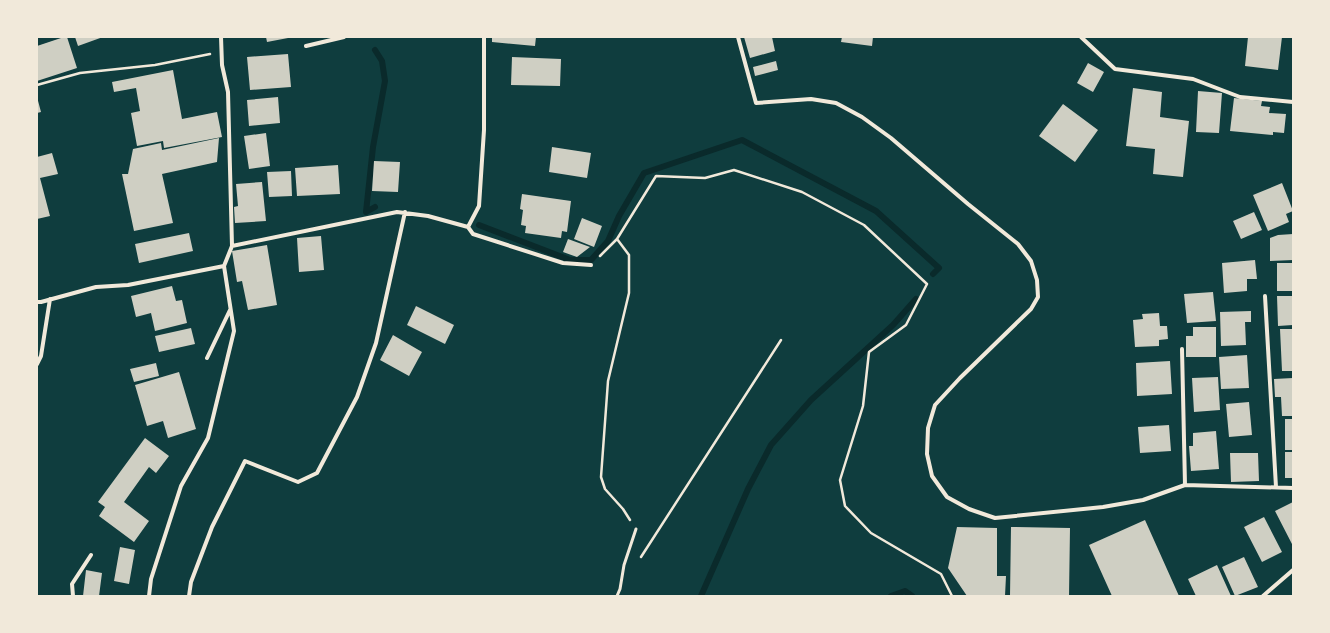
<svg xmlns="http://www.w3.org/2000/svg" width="1330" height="633" viewBox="0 0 1330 633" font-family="Literata,serif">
<rect width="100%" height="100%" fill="#0f3d3e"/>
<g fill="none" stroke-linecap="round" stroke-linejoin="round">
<!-- stream -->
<path stroke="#0a2a2b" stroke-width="6" d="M375,207L366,212L373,147L385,81L382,61L375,50
M479,225L570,260H591L608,241L619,216L644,173L742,140L876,211L939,268L933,274
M701,596L748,489L771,445L811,400L893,325L916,299
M891,596L905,591L912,596"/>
</g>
<!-- building -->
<path fill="#cfcfc3" d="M64,37H67L77,68L37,81V46Z
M75,37H103L78,46Z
M266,37H288V38L267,42Z
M492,37H536L535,46L492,42Z
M744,37H772L775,51L750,58Z
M842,37H873L872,46L841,42Z
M1248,37H1282L1278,70L1245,66Z
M288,54L291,87L250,90L247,57Z
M512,57L561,59L560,86L511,85Z
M776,61L778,70L755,76L753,67Z
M1088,63L1104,72L1093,92L1077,83Z
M173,70L182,119L217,112L222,137L164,148L163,141L137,146L131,113L140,111L136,88L114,92L112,82Z
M1133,88L1162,92L1160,117L1189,121L1183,177L1153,174L1155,149L1126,146Z
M1198,91L1222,93L1219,133L1196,132Z
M37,97L41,112L37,113Z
M278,97L280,123L249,126L247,100Z
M1234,98L1262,101L1261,106L1270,107L1269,113L1286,114L1284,133L1273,132V135L1230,131Z
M1063,104L1098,130L1075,162L1039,136Z
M266,133L270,166L249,169L244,136Z
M219,138L217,162L162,174L173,223L134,231L122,174H128L133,149L161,143L162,150Z
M552,147L591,153L587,178L549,172Z
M52,153L58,174L40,178L50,216L37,219V157Z
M374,161L400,162L398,192L372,191Z
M338,165L340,194L297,196L295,168Z
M291,171L292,196L269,197L267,172Z
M262,182L266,221L235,223L234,207L238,206L236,184Z
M1282,183L1293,211L1286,214L1289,222L1268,231L1253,195Z
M522,194L571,201L567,232L562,231L561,238L525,233L526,226L521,225L523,210L520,209Z
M1254,212L1262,230L1241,239L1233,221Z
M582,218L602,226L594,247L574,239Z
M189,233L193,251L139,263L135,244Z
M1293,234V260L1270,261V238L1278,235Z
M321,236L324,270L299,272L297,238Z
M568,239L590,247L577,257L563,252Z
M267,245L277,305L248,310L242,281L237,282L232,251Z
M1255,260L1257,279H1247V291L1224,293L1222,263Z
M1277,263H1293V291H1277Z
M172,286L176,301L182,300L187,323L155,331L151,313L136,317L131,296Z
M1213,292L1216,321L1187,323L1184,294Z
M1277,296H1293V325L1278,326Z
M416,306L454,325L445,344L407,325Z
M1251,311V322H1245L1246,345L1221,346L1220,312Z
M1159,313L1160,326H1167L1168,339L1159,340V346L1135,347L1133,320L1143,319L1142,314Z
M1193,327H1216V357H1186V336H1193Z
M191,328L195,344L159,352L155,336Z
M1280,329H1293V371H1282Z
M393,335L422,352L409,376L380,360Z
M1247,355L1249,388L1221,389L1219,357Z
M1170,361L1172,394L1137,396L1136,363Z
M156,363L159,376L134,382L130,369Z
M179,372L196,429L168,438L163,421L147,426L135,385Z
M1218,377L1220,410L1194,412L1192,378Z
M1293,378V416H1282L1281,397H1275L1274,379Z
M1249,402L1252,435L1229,437L1226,404Z
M1285,419H1293V450H1285Z
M1169,425L1171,451L1140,453L1138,427Z
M1216,431L1219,469L1191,471L1189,446H1193V433Z
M145,438L169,456L156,473L149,467L124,502L149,521L134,542L99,516L105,507L98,502Z
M1285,452H1293V478H1285Z
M1230,453H1258L1259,481L1231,482Z
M1293,502V546L1275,511Z
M1264,517L1282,552L1262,562L1244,527Z
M1145,520L1179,596H1112L1089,545Z
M957,527L997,528V576H1006L1005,596H967L948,568Z
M1011,527L1070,528L1069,596H1010Z
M120,547L135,550L129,584L114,581Z
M1244,557L1258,587L1235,596L1222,567Z
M1217,565L1231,596H1196L1188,579Z
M86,570L102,573L99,596H83Z"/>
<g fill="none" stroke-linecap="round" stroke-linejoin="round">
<!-- path -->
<path stroke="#f1e9da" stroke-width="2.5" d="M37,85L80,73L155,65L210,54
M617,239L629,255V293L608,381L601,477L605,489L623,509L630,520
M600,256L617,239L656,176L705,178L734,170L802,192L864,225L927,284L906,325L869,352L863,406L840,480L845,506L871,533L941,574L952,596
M641,557L781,340"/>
<!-- service -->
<path stroke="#f1e9da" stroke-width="3" d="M617,596L620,589L624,565L636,529"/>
<!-- minor -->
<path stroke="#f1e9da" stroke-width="4" d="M738,37L756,103L811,99L836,103L862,117L891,138L968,204L1018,244L1031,261L1037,280L1038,297L1031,309L960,378L935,405L928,428L927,454L932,476L947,497L969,509L995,518L1103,507L1143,500L1185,485L1293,488
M1081,37L1115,69L1193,79L1240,97L1293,102
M306,46L344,37
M468,227L479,206L484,130V37
M232,246L397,212L428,216L468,227L473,234L563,263L591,265
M1265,296L1276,487
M37,302H41L96,287L128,285L224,266
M1182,349L1185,485
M207,358L230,310
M37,364L41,356L50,299
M73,596L72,584L91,555
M149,596L151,579L181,486L208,438L234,331L224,266L232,246L228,92L222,65L221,37
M189,596L191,582L212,527L245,461L298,482L317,473L357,397L376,343L405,212
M1263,596L1293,570"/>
</g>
<!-- border -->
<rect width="1330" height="633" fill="none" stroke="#f1e9da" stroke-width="76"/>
</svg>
